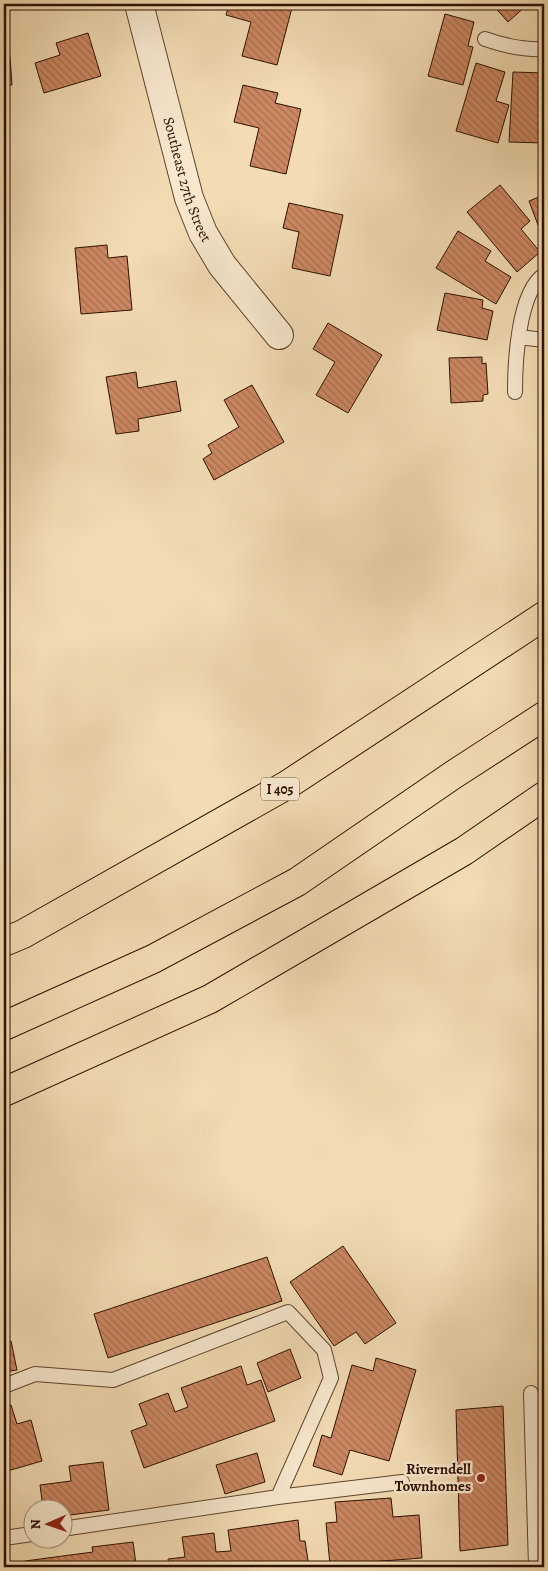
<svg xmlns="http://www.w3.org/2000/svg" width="548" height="1571" viewBox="0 0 548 1571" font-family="Alegreya,serif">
<defs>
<pattern id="building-back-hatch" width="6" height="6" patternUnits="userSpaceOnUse" patternTransform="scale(1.25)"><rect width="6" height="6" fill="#cc8863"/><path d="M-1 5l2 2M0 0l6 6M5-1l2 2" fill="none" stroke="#a66e4f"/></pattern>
</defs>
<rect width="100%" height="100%" fill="#f3dcb4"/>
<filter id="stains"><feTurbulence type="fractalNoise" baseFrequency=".004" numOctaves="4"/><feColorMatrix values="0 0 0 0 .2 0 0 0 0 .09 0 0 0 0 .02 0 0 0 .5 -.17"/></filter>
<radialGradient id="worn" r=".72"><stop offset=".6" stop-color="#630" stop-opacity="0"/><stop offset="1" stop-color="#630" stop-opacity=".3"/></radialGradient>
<!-- building -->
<path fill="url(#building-back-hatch)" stroke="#2e1100" d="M229,4H293L277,65L242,56L251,22L226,15Z
M492,4H528L508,22Z
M445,14L474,22L468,46L473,47L463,85L428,76Z
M88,33L101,76L44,93L35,63L60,55L56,43Z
M10,57L12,85H4V58Z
M476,63L505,72L496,101L509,105L498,143L456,131Z
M513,72L544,73L543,105H544V143L509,142Z
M243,85L278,93L275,103L301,109L286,174L250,166L259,128L234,122Z
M500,185L530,221L521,229L540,252L517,272L467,212Z
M544,195V241L529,201Z
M289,203L343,215L330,276L292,268L299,232L283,228Z
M458,231L491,251L485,261L511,277L496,304L436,268Z
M107,245L108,258L127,256L132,310L81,314L75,248Z
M445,293L483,300L482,308L493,311L487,340L437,330Z
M328,323L382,355L348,413L316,395L335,362L313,349Z
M482,357V364L486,363L488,394L483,395V401L451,403L449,358Z
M136,372L138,388L176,381L181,411L138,419L139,431L116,434L106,377Z
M252,385L284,442L214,480L203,459L212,453L208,445L239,427L224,400Z
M343,1246L396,1323L365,1344L356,1332L334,1346L290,1282Z
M267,1257L282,1301L108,1358L94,1314Z
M11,1341L17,1370L4,1372V1343Z
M290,1349L301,1378L268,1392L257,1363Z
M376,1358L416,1370L389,1461L350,1450L342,1475L313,1466L322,1435L331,1438L352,1365L373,1371Z
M241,1366L247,1385L261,1380L275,1421L144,1468L131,1431L147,1425L139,1404L168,1393L175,1412L188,1407L181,1388Z
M11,1405L17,1424L31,1420L42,1461L4,1472V1407Z
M503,1406L508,1545L460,1551L456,1410Z
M257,1453L265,1482L225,1494L216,1465Z
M103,1462L109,1510L62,1516V1508H43L40,1485L71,1481L69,1466Z
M391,1498L393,1517L419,1515L422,1558L330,1565L326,1523L337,1522L335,1502Z
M298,1520L300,1541H305L309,1567H169L168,1559L185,1557L182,1537L214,1533L216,1552L231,1551L228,1530Z
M133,1542L136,1564L148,1562V1567H26L25,1561L93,1552L92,1547Z"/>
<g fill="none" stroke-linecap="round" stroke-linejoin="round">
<!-- service casing -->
<g stroke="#5f442d" stroke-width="16">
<path id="service" d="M485,39C505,46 523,50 544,49
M519,337L544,340
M515,392C515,363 518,292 544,275
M4,1386L35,1374L113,1380L288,1312L324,1350L331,1378L278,1497
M531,1393L536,1567
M62,1529L278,1497L402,1482
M4,1538L32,1534"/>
</g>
<!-- minor casing -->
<g stroke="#5f442d" stroke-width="30">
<g id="minor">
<path id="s1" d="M139,4L189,198L203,233L222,265L279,335"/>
</g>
</g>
<!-- motorway casing -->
<g stroke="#2e1100" stroke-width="30">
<path id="motorway" d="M4,942L23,934L287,785L544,616
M4,1026L153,959L297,882L453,775L544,716
M4,1092L210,999L464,851L544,796"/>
</g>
<!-- service -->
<use href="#service" stroke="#f7e8ce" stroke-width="14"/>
<!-- minor -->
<use href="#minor" stroke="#f7e8ce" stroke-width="28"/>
<!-- motorway -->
<use href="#motorway" stroke="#f3dcb4" stroke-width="28"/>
</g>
<!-- markers -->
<circle fill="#8f2418" stroke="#f7e8ce" stroke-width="2" cx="481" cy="1478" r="5"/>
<g text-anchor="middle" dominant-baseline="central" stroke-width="5" stroke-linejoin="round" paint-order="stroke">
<!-- shield labels -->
<rect fill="#f7e8ce" stroke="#6a523e" stroke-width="1" x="261" y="777.5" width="38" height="23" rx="4"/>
<g font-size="14" font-weight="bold" fill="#2e1100">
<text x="280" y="789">I 405</text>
</g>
<!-- street labels -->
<g font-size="15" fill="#2e1100" stroke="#f7e8ce">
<text stroke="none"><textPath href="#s1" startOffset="182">Southeast 27th Street</textPath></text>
</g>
<!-- poi labels -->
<g font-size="15" font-weight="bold" fill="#2e1100" stroke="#f7e8ce" text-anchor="end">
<text x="471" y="1469">Riverndell<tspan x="471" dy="17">Townhomes</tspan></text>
</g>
</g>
<!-- margin -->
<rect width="548" height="1571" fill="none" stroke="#f3dcb4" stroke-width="20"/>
<rect x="5" y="5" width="538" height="1561" fill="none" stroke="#2e1100" stroke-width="2.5"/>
<rect x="10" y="10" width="528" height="1551" fill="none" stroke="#2e1100"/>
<!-- north arrow -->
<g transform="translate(48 1524) rotate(268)"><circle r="24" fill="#f7e8ce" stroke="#a7927c"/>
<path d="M0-4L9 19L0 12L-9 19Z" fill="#8f2418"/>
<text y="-8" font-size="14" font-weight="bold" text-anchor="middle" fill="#2e1100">N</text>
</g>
<rect width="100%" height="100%" filter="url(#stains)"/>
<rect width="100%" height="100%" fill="url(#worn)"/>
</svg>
